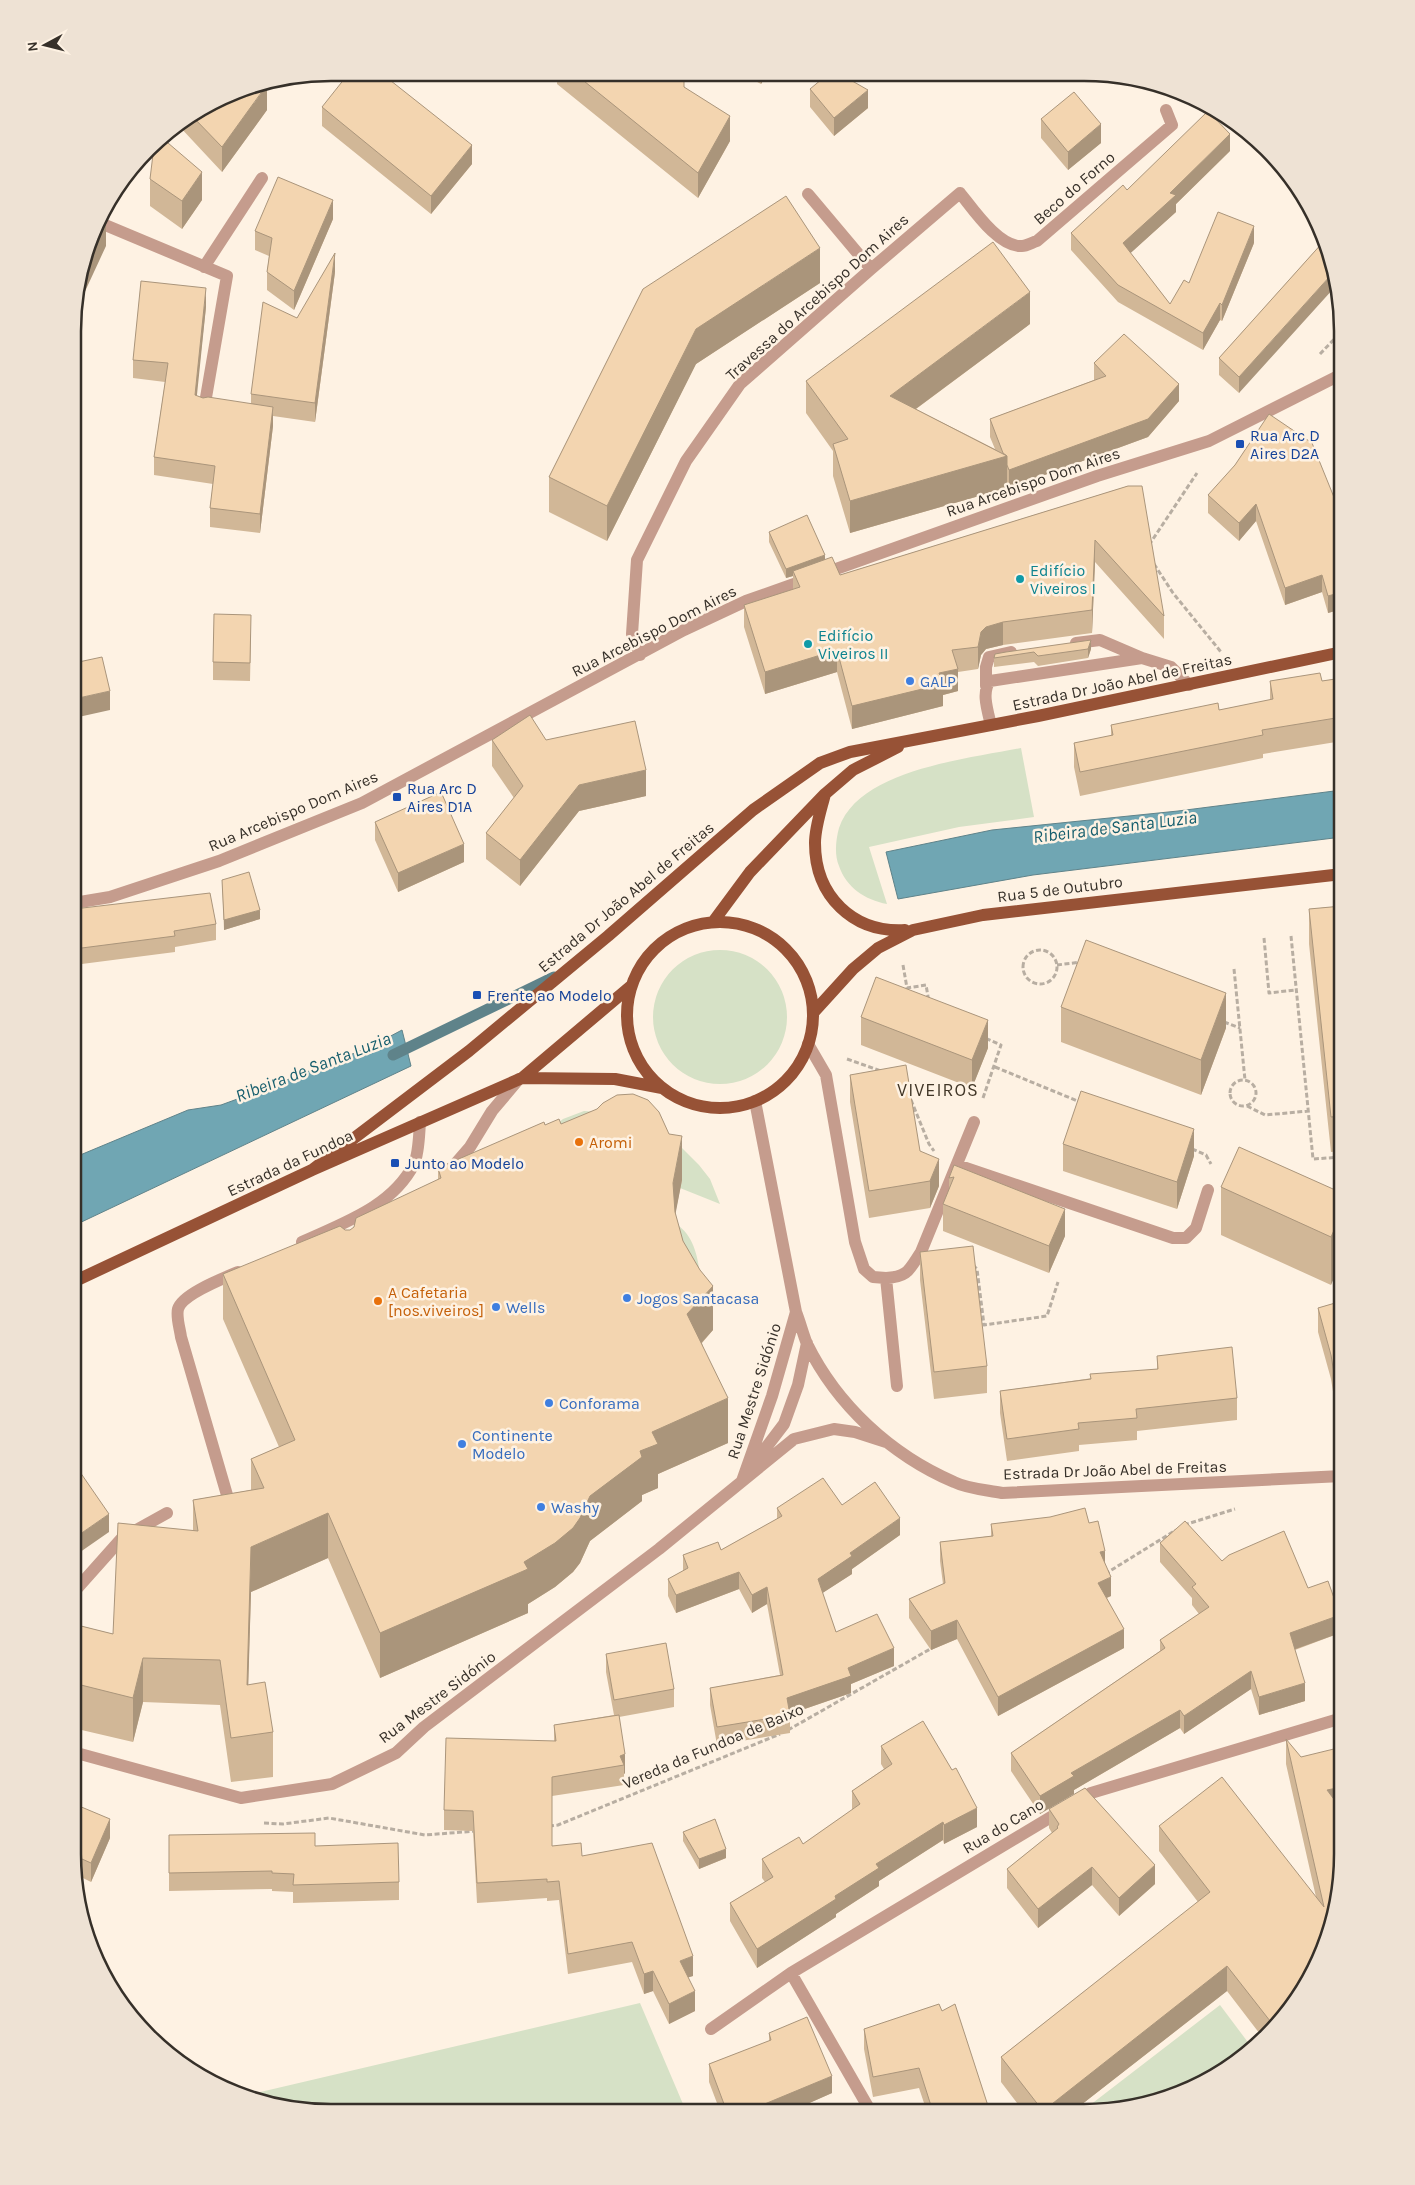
<svg xmlns="http://www.w3.org/2000/svg" width="1415" height="2185" viewBox="0 0 1415 2185" font-family="Karla,sans-serif">
<rect width="100%" height="100%" fill="#fef2e3"/>
<!-- green -->
<path fill="#d6e1c6" d="M1021,748L1034,817L959,827L869,847L887,904C865,900 846,887 839,866C834,854 836,839 839,828C859,769 968,759 1021,748Z
M653 1017a67 67 0 1 1 134 0a67 67 0 1 1-134 0Z
M584,1111L600,1112L671,1137L699,1165L710,1179L720,1204L680,1188L682,1180L546,1132L563,1119Z
M673,1222C700,1237 699,1271 703,1299Z
M640,2003L686,2111L298,2110L243,2096Z
M1220,2005L1253,2049L1183,2093L1081,2112Z"/>
<!-- water -->
<path fill="#70a6b3" stroke="#5f838a" d="M1342,790V837L1033,875L898,899L886,852L992,830L1178,811Z
M402,1030L411,1066L73,1226V1158L188,1110L221,1105L251,1094L370,1047Z"/>
<g fill="none" stroke-linecap="round" stroke-linejoin="round">
<!-- stream -->
<path stroke="#5f838a" stroke-width="11" d="M393,1055L554,977"/>
<!-- path -->
<path stroke="#b8aea2" stroke-width="3" stroke-dasharray="5 2.5" stroke-linecap="butt" d="M1320,354L1342,331
M1149,545L1197,473
M1154,564L1173,593L1221,652
M1291,936L1313,1159L1342,1157
M1264,938L1269,993L1295,990
M1023 967a17 17 0 1 1 34 0a17 17 0 1 1-34 0Z
M903,965L907,988L926,985L929,1002
M1057,965L1081,962
M1234,969L1245,1080
M1224,1022L1240,1028
M847,1059L881,1071
M995,1067L1080,1102
M1230 1093a13 13 0 1 1 26 0a13 13 0 1 1-26 0Z
M983,1098L1001,1045L985,1038
M911,1100L929,1144L934,1151
M1247,1106L1265,1115L1309,1111
M1192,1149L1206,1155L1211,1164
M973,1265L977,1269L984,1325L1047,1316L1058,1282
M1184,1525L1235,1509
M1105,1574L1176,1530
M788,1730L932,1648
M264,1823L283,1824L329,1818L425,1835L476,1831
M549,1826L558,1825L780,1734"/>
<!-- minor -->
<path stroke="#c59c8d" stroke-width="12" d="M808,194L871,269
M98,222L227,276L204,409
M204,267L262,178
M1076,643L1100,640L1142,658
M640,655L632,634L637,560L686,461L740,384L871,269L960,193C973,209 999,248 1022,246C1027,246 1033,242 1037,241L1172,125L1166,110
M986,686V667L989,657L1011,652
M991,725C988,712 981,692 990,681L1142,658L1171,667L1189,685
M74,903L110,897L219,861L362,803L684,630L746,601L1097,476L1209,441L1342,374
M808,1044L826,1075L855,1242L864,1269L873,1277L886,1278L897,1386
M755,1101L796,1312C800,1322 803,1334 807,1344C837,1405 891,1455 954,1482C968,1489 987,1490 1002,1493L1342,1476
M957,1165L1173,1238H1186L1196,1228L1208,1190
M450,1170L470,1147L492,1111L519,1079
M302,1242C343,1223 392,1207 414,1164C419,1153 419,1135 420,1122
M886,1278C908,1277 909,1270 921,1252L974,1122
M752,1466L784,1424L798,1385L807,1343
M742,1481L772,1396L796,1312
M227,1495L181,1337C180,1329 176,1317 178,1309C182,1294 224,1278 238,1272
M73,1593L122,1538L167,1513
M73,1752L241,1798L332,1784L396,1753L424,1727L659,1549L794,1439L834,1429L855,1432L886,1442
M791,1973L871,2112
M711,2029L791,1973L1091,1793L1342,1718"/>
<!-- major -->
<path stroke="#975236" stroke-width="12" d="M825,794C821,810 815,827 815,843C815,896 853,933 905,930
M713,922L750,872L825,794L853,770L898,747
M627 1015a93 93 0 1 1 186 0a93 93 0 1 1-186 0Z
M813,1013L853,969L878,948L913,930L983,915L1342,874
M522,1078L615,1079L662,1088
M312,1170L469,1051L608,936L753,810L820,763L850,752L1038,716L1342,652
M73,1282L312,1170L522,1078L631,986"/>
</g>
<!-- wall -->
<path fill="#d1b797" d="M557,73L683,74L684,87L730,141L698,198L557,84Z
M742,74H767L761,84Z
M1164,87L1177,91L1169,96Z
M810,89L868,108L834,136L810,107Z
M233,92L267,110L222,172L179,126Z
M322,107L472,164L431,214L322,126Z
M1041,119L1101,143L1068,170L1041,138Z
M1230,151L1176,204V212L1130,253L1170,304L1189,283L1254,243L1222,321L1220,320L1203,350L1118,302L1071,250V233L1127,190Z
M150,179L202,200L182,229L150,206Z
M333,219L294,310L267,290V272L269,256L255,250V231Z
M1324,241L1239,393L1219,375V358Z
M335,272L315,422L273,416V426L260,533L210,527V508L213,484L154,475V457L165,382L133,378V360L206,307L196,396L203,398L251,404V394L297,318Z
M820,283L696,364L607,541L549,512V477L643,289Z
M1030,324L916,409L995,449L990,437V419L1094,380V363L1179,401L1148,437L1009,488L1007,483V488L850,533L833,476V451L806,413V381Z
M1128,486L1164,616V639L1095,562L1092,633L1003,645L986,649L981,655L978,669L958,672V691L943,695V706L852,729L837,672L765,694L744,627V605L793,590V576L786,578L769,542V532L825,559L840,575Z
M1208,495L1342,517V609L1328,613L1322,592L1285,605L1256,521L1239,541L1208,513Z
M251,634L250,681L213,680V662Z
M1091,640V649L1088,658L1038,666L1034,662L994,667V658Z
M1342,678V741L1263,754V758L1080,796L1074,767V743L1111,736V725L1219,710L1270,700V681H1322Z
M492,740L646,796L579,811L520,886L486,859V833L514,798L492,766Z
M375,822L464,862L398,892L375,840Z
M222,880L260,919L224,930Z
M1342,906V1151L1331,1152L1309,944V909Z
M74,909L216,924V940L175,947V952L74,965Z
M1061,1007L1226,1028L1201,1095L1061,1042Z
M861,1017L988,1048L972,1088L861,1045Z
M850,1075L920,1151L939,1186L930,1208L869,1218L850,1102Z
M561,1124L682,1180L675,1214L683,1241L713,1330L702,1343L728,1443L658,1474V1488L642,1495V1501L590,1541L580,1563L573,1572L555,1587L528,1604V1613L380,1678L328,1558L251,1592L248,1685L273,1732V1777L231,1782L220,1705L143,1702L133,1742L73,1728V1624L113,1634L193,1530V1500L251,1490V1459L279,1447L223,1319V1274L345,1230H350L438,1180V1168L545,1125Z
M1063,1144L1194,1156L1177,1209L1063,1171Z
M954,1165L1065,1236L1049,1273L943,1231V1204L949,1191V1178Z
M1221,1187L1342,1193L1331,1285L1221,1235Z
M920,1252L987,1366V1393L934,1399L920,1280Z
M1342,1301V1447L1331,1379L1318,1332V1308Z
M1157,1356L1237,1398V1420L1137,1431V1440L1079,1445V1451L1007,1461L1000,1413V1391L1157,1369Z
M842,1505L900,1535L852,1569V1574L822,1593L836,1632L894,1666L851,1684V1693L790,1714V1733L717,1745L710,1705V1688L780,1675L767,1604L752,1613L739,1589L676,1613L668,1596V1579L683,1571V1555L721,1550L777,1519V1508Z
M1089,1523L1105,1564L1111,1596L1107,1598L1124,1648L998,1716L957,1639L931,1650L909,1618V1599L943,1584L940,1561V1542L991,1536V1524Z
M1160,1543L1222,1561L1308,1588L1340,1633L1295,1650L1305,1701L1259,1715L1251,1689L1184,1734L1180,1728L1074,1790L1040,1814L1011,1771V1753L1160,1651V1640L1199,1614L1192,1605V1598L1160,1562Z
M606,1654L674,1689V1707L619,1717L625,1773L624,1774V1785L552,1796V1846L582,1856L693,1976L688,1977L695,2011L669,2024L653,1991L644,1994L632,1962L568,1974L559,1900L547,1901V1898L477,1903L473,1831L444,1830V1810L554,1741V1725L614,1715L606,1672Z
M1286,1739L1342,1870L1299,1998L1263,2038L1227,1991L1072,2112H1024L1001,2082V2057L1198,1902L1159,1851V1826L1316,1897L1286,1764Z
M881,1746L977,1827L944,1844L943,1840L879,1881V1886L836,1914V1917L757,1968L730,1921V1903L765,1882L762,1878V1859L803,1844L852,1810V1791L884,1769L881,1764Z
M1049,1809L1155,1884L1119,1916L1092,1885L1038,1928L1007,1888V1869L1052,1833L1049,1828Z
M683,1832L726,1858L699,1869L683,1841Z
M169,1835L315,1846L399,1882V1900L293,1903V1892L272,1891V1889L169,1891Z
M110,1838L91,1882L77,1875L72,1853Z
M942,2011L990,2112H927L919,2088L873,2097L864,2049V2029Z
M769,2033L832,2093L789,2112L720,2111L709,2082V2064L769,2041Z"/>
<!-- shaded-wall -->
<path fill="#aa957b" d="M761,74H767L761,84Z
M267,85V110L222,172V147Z
M1169,89L1177,91L1169,96Z
M868,90V108L834,136V118Z
M730,116V141L698,198V173Z
M1101,124V143L1068,170V152Z
M1230,134V151L1176,204V212L1123,260V243L1170,193Z
M472,145V164L431,214V196Z
M202,172V200L182,229V201Z
M333,200V219L294,310V291Z
M106,219V246L75,313V298L85,263Z
M1254,226V243L1222,321V305Z
M820,248V283L696,364L607,541V506L696,329Z
M335,253V272L315,422V403Z
M1331,275L1334,288L1239,393V377Z
M206,288V307L195,414V395Z
M1030,292V324L890,428V396Z
M1220,303V320L1203,350V333Z
M1179,384V401L1148,437L1009,488V470Z
M273,407V426L260,533V514Z
M1007,456V488L850,533V501Z
M1256,504V521L1239,541V523Z
M1095,540V562L1092,633V610Z
M825,555V564L793,571V576L786,578V569Z
M1322,575V592L1285,605V588Z
M1342,592V609L1328,613V596Z
M1003,622V645L986,649L981,655L978,669V647L981,632L986,627Z
M1091,640V649L1088,658V649Z
M837,650V672L765,694V672Z
M958,669V691L943,695V706L852,729V706L939,673Z
M110,691V710L74,718V699Z
M646,770V796L579,811L520,886V860L579,785Z
M464,844V862L398,892V873Z
M260,910V919L224,930V920Z
M1226,993V1028L1201,1095V1060Z
M988,1020V1048L972,1088V1060Z
M1194,1129V1156L1177,1209V1182Z
M682,1136V1180L673,1227V1183Z
M939,1159V1186L930,1208V1181Z
M1065,1209V1236L1049,1273V1246Z
M1342,1212V1260L1331,1285V1237Z
M713,1286V1330L687,1359V1314Z
M728,1398V1443L658,1474V1488L642,1495V1501L590,1541L580,1563L573,1572L555,1587L528,1604V1613L380,1678V1633L524,1562L590,1496L640,1451L652,1432Z
M328,1513V1558L251,1592L247,1729V1685L251,1547Z
M109,1514V1532L73,1557V1539Z
M900,1518V1535L852,1569V1574L818,1596V1579L850,1553Z
M1105,1551V1570L1100,1552Z
M739,1572V1589L676,1613V1595Z
M1111,1577V1596L1098,1601V1583Z
M767,1587V1604L752,1613V1595Z
M1340,1615V1633L1290,1651V1633Z
M957,1620V1639L931,1650V1631Z
M1124,1629V1648L998,1716V1697Z
M894,1648V1666L851,1684V1693L787,1715V1698L848,1668Z
M143,1658V1702L133,1742V1698Z
M1251,1671V1689L1184,1734V1716Z
M1305,1683V1701L1259,1715V1697Z
M1180,1710V1728L1074,1790V1794L1040,1814V1796L1071,1773Z
M625,1754V1773L624,1774V1765L620,1756Z
M1342,1780V1812L1327,1790Z
M977,1808V1827L944,1844V1825Z
M110,1819V1838L91,1882V1863Z
M943,1822V1840L879,1881V1886L836,1914V1917L757,1968V1949L835,1896L876,1864Z
M726,1849V1858L699,1869V1859Z
M1155,1865V1884L1119,1916V1898Z
M1092,1867V1885L1038,1928V1909Z
M693,1956V1976L680,1980V1961Z
M1227,1966V1991L1072,2112H1043V2111Z
M653,1971V1991L644,1994V1974Z
M695,1991V2011L669,2024V2004Z
M832,2076V2093L789,2112H755V2108Z"/>
<!-- building -->
<path fill="#f3d5b0" stroke="#aa957b" d="M349,73H381L472,145L431,196L322,107Z
M574,73L683,74L684,75V87L730,116L698,173Z
M828,74H840L868,90L834,118L810,89Z
M266,86L222,147L193,117L233,92Z
M1074,92L1101,124L1068,152L1041,119Z
M1208,111L1230,134L1170,193L1176,195L1123,243L1170,304L1184,280L1189,283L1218,212L1254,226L1222,305L1220,303L1203,333L1118,285L1071,233L1123,185L1127,190Z
M161,137L202,172L182,201L150,179L154,146Z
M278,177L333,200L294,291L267,272L272,238L255,231Z
M786,196L820,248L696,329L607,506L549,477L643,289Z
M100,216L106,219L85,263L99,217Z
M1324,241L1331,275L1239,377L1219,358Z
M993,242L1030,292L890,396L1007,456L850,501L833,444L848,439L806,381Z
M335,253L315,403L251,394L263,302L297,318Z
M141,281L206,288L195,395L203,398L208,397L273,407L260,514L210,508L215,466L154,457L168,363L133,360Z
M1124,334L1179,384L1148,419L1009,470L1007,465V456L1003,453L990,419L1106,376L1094,363Z
M1269,414L1312,443L1342,517V592L1328,596L1322,575L1285,588L1256,504L1239,523L1208,495L1235,465Z
M1128,486H1142L1164,616L1095,540L1092,610L1003,622L986,627L981,632L978,647L952,650L958,669L939,673L943,684L852,706L837,650L765,672L744,605L800,587L793,571L832,557L840,575Z
M807,515L825,555L786,569L769,532Z
M214,614L251,615L250,663L213,662Z
M1091,640L1088,649L1038,656L1034,652L994,658L995,654L1006,652Z
M102,657L110,691L74,699V663Z
M1320,673L1322,681L1342,678V717L1262,730L1263,735L1080,772L1074,743L1113,735L1111,725L1218,703L1219,710L1273,699L1270,681Z
M530,715L546,740L635,721L646,770L579,785L520,860L486,833L523,786L492,740Z
M441,792L464,844L398,873L375,822Z
M249,872L260,910L224,920L222,880Z
M210,893L216,924L174,931L175,936L74,949V909Z
M1342,906V1116L1331,1117L1309,909Z
M1086,940L1226,993L1201,1060L1061,1007Z
M876,977L988,1020L972,1060L861,1017Z
M906,1065L920,1151L939,1159L930,1181L869,1191L850,1075Z
M1081,1091L1194,1129L1177,1182L1063,1144Z
M633,1094L648,1100L659,1112L669,1134L682,1136L673,1183L675,1212L683,1241L700,1270L713,1286L687,1314L728,1398L652,1432L658,1444L640,1451L642,1457L590,1496L580,1518L573,1528L555,1543L524,1562L528,1569L380,1633L328,1513L251,1547L247,1685L265,1682L273,1732L231,1738L220,1660L143,1658L133,1698L73,1683V1624L113,1634L118,1523L198,1531L193,1500L264,1488L251,1459L295,1440L223,1274L340,1226L345,1230H350L354,1227L356,1218L441,1178L438,1168L544,1122L545,1125L559,1119L561,1124L597,1109L603,1103L617,1095Z
M1239,1147L1342,1193V1212L1331,1237L1221,1187Z
M954,1165L1065,1209L1049,1246L943,1204L954,1177L949,1178Z
M973,1246L987,1366L934,1372L920,1252Z
M1342,1301V1423L1331,1355L1318,1308Z
M1232,1347L1237,1398L1136,1409L1137,1418L1078,1423L1079,1429L1007,1439L1000,1391L1091,1379L1090,1374L1158,1369L1157,1356Z
M73,1472H80L109,1514L73,1539Z
M823,1478L842,1505L875,1482L900,1518L850,1553L852,1556L818,1579L836,1632L877,1614L894,1648L848,1668L851,1676L787,1698L790,1715L717,1727L710,1688L783,1675L767,1587L752,1595L739,1572L676,1595L668,1579L688,1568L683,1555L718,1542L721,1550L782,1516L777,1508Z
M1085,1508L1089,1523L1098,1521L1105,1551L1100,1552L1111,1577L1098,1583L1124,1629L998,1697L957,1620L931,1631L909,1599L945,1583L940,1542L993,1536L991,1524L1050,1517Z
M1185,1521L1222,1561L1229,1555L1284,1531L1308,1588L1328,1581L1340,1615L1290,1633L1305,1683L1259,1697L1251,1671L1184,1716L1180,1710L1071,1773L1074,1776L1040,1796L1011,1753L1165,1648L1160,1640L1209,1607L1192,1587L1196,1584L1160,1543Z
M666,1643L674,1689L614,1700L606,1654Z
M619,1715L625,1754L620,1756L624,1765L552,1777V1846L581,1843L582,1856L652,1843L693,1956L680,1961L695,1991L669,2004L653,1971L644,1974L632,1942L568,1954L559,1881L547,1882V1879L477,1883L473,1811L444,1810L446,1738L556,1741L554,1725Z
M923,1721L952,1770L956,1768L977,1808L944,1825L943,1822L876,1864L879,1868L835,1896L836,1899L757,1949L730,1903L773,1877L762,1859L799,1837L803,1844L860,1804L852,1791L892,1764L881,1746Z
M1286,1739L1301,1757L1342,1747V1787L1327,1790L1342,1810V1870L1329,1937L1299,1998L1274,2026L1227,1966L1043,2111L1001,2057L1210,1892L1159,1826L1222,1777L1324,1907Z
M1085,1788L1155,1865L1119,1898L1092,1867L1038,1909L1007,1869L1058,1828L1057,1827L1059,1824L1049,1809Z
M79,1806L110,1819L91,1863L73,1855V1821Z
M715,1819L726,1849L699,1859L683,1832Z
M315,1833V1846L398,1843L399,1882L293,1885L294,1874L272,1873V1871L169,1873V1835Z
M939,2004L942,2011L955,2004L990,2112H933L919,2068L873,2077L864,2029Z
M807,2017L832,2076L755,2108L756,2112H727L709,2064L771,2040L769,2033Z"/>
<!-- markers -->
<g fill="#1a4fb4" stroke="#fef2e3" stroke-width="2">
<rect x="1235" y="439" width="10" height="10" rx="2.5"/>
<rect x="392" y="792" width="10" height="10" rx="2.5"/>
<rect x="472" y="990" width="10" height="10" rx="2.5"/>
<rect x="390" y="1158" width="10" height="10" rx="2.5"/>
</g>
<g fill="#0f9aa8" stroke="#fef2e3" stroke-width="2">
<circle cx="1020" cy="579" r="5"/>
<circle cx="808" cy="644" r="5"/>
</g>
<g fill="#3f7fe0" stroke="#fef2e3" stroke-width="2">
<circle cx="910" cy="681" r="5"/>
<circle cx="627" cy="1298" r="5"/>
<circle cx="496" cy="1307" r="5"/>
<circle cx="549" cy="1403" r="5"/>
<circle cx="462" cy="1444" r="5"/>
<circle cx="541" cy="1507" r="5"/>
</g>
<g fill="#e8710a" stroke="#fef2e3" stroke-width="2">
<circle cx="579" cy="1142" r="5"/>
<circle cx="378" cy="1301" r="5"/>
</g>
<g text-anchor="middle" dominant-baseline="central" stroke-width="5" stroke-linejoin="round" paint-order="stroke">
<!-- street labels -->
<g font-size="16" fill="#363029" stroke="#fef2e3">
<text transform="translate(1074 188) rotate(-41)">Beco do Forno</text>
<text transform="translate(817 297) rotate(-42)">Travessa do Arcebispo Dom Aires</text>
<text transform="translate(1033 482) rotate(-19)">Rua Arcebispo Dom Aires</text>
<text transform="translate(654 631) rotate(-27)">Rua Arcebispo Dom Aires</text>
<text transform="translate(1122 682) rotate(-12)">Estrada Dr João Abel de Freitas</text>
<text transform="translate(293 811) rotate(-23)">Rua Arcebispo Dom Aires</text>
<text transform="translate(1060 889) rotate(-7)">Rua 5 de Outubro</text>
<text transform="translate(626 897) rotate(-40)">Estrada Dr João Abel de Freitas</text>
<text transform="translate(290 1163) rotate(-25)">Estrada da Fundoa</text>
<text transform="translate(754 1391) rotate(-72)">Rua Mestre Sidónio</text>
<text transform="translate(1115 1470) rotate(-2)">Estrada Dr João Abel de Freitas</text>
<text transform="translate(437 1697) rotate(-37)">Rua Mestre Sidónio</text>
<text transform="translate(713 1746) rotate(-23)">Vereda da Fundoa de Baixo</text>
<text transform="translate(1003 1826) rotate(-31)">Rua do Cano</text>
</g>
<!-- transit labels -->
<g font-size="16" fill="#164399" stroke="#fef2e3" text-anchor="start">
<text x="1250" y="435">Rua Arc D<tspan x="1250" dy="18">Aires D2A</tspan></text>
<text x="407" y="788">Rua Arc D<tspan x="407" dy="18">Aires D1A</tspan></text>
<text x="487" y="995">Frente ao Modelo</text>
<text x="405" y="1163">Junto ao Modelo</text>
</g>
<!-- culture labels -->
<g font-size="16" fill="#0d838f" stroke="#fef2e3" text-anchor="start">
<text x="1030" y="570">Edifício<tspan x="1030" dy="18">Viveiros I</tspan></text>
<text x="818" y="635">Edifício<tspan x="818" dy="18">Viveiros II</tspan></text>
</g>
<!-- shop labels -->
<g font-size="16" fill="#366cbe" stroke="#fef2e3" text-anchor="start">
<text x="920" y="681">GALP</text>
<text x="637" y="1298">Jogos Santacasa</text>
<text x="506" y="1307">Wells</text>
<text x="559" y="1403">Conforama</text>
<text x="472" y="1435">Continente<tspan x="472" dy="18">Modelo</tspan></text>
<text x="551" y="1507">Washy</text>
</g>
<!-- food labels -->
<g font-size="16" fill="#c56008" stroke="#fef2e3" text-anchor="start">
<text x="589" y="1142">Aromi</text>
<text x="388" y="1292">A Cafetaria<tspan x="388" dy="18">[nos.viveiros]</tspan></text>
</g>
<!-- water labels -->
<g font-size="18" font-style="italic" fill="#165e6d" stroke="#fef2e3">
<text transform="translate(1115 827) rotate(-7)">Ribeira de Santa Luzia</text>
<text transform="translate(313 1067) rotate(-21)">Ribeira de Santa Luzia</text>
</g>
<!-- neighbourhood labels -->
<g font-size="18" letter-spacing="1" fill="#413627" stroke="#fef2e3">
<text x="938" y="1090">VIVEIROS</text>
</g>
</g>
<!-- crop -->
<path d="M0 0H1415V2185H0ZM331 81H1084A250 250 0 0 1 1334 331V1854A250 250 0 0 1 1084 2104H331A250 250 0 0 1 81 1854V331A250 250 0 0 1 331 81Z" fill="#eee2d4" fill-rule="evenodd"/>
<path fill="none" stroke="#363029" stroke-width="2.5" d="M331 81H1084A250 250 0 0 1 1334 331V1854A250 250 0 0 1 1084 2104H331A250 250 0 0 1 81 1854V331A250 250 0 0 1 331 81Z"/>
<!-- north arrow -->
<g transform="translate(45 45) rotate(263)" stroke="#fef2e3" stroke-width="4" paint-order="stroke">
<path d="M0-4L9 19L0 12L-9 19Z" fill="#363029"/>
<text y="-8" font-size="14" font-weight="bold" text-anchor="middle" fill="#363029">N</text>
</g>
</svg>
